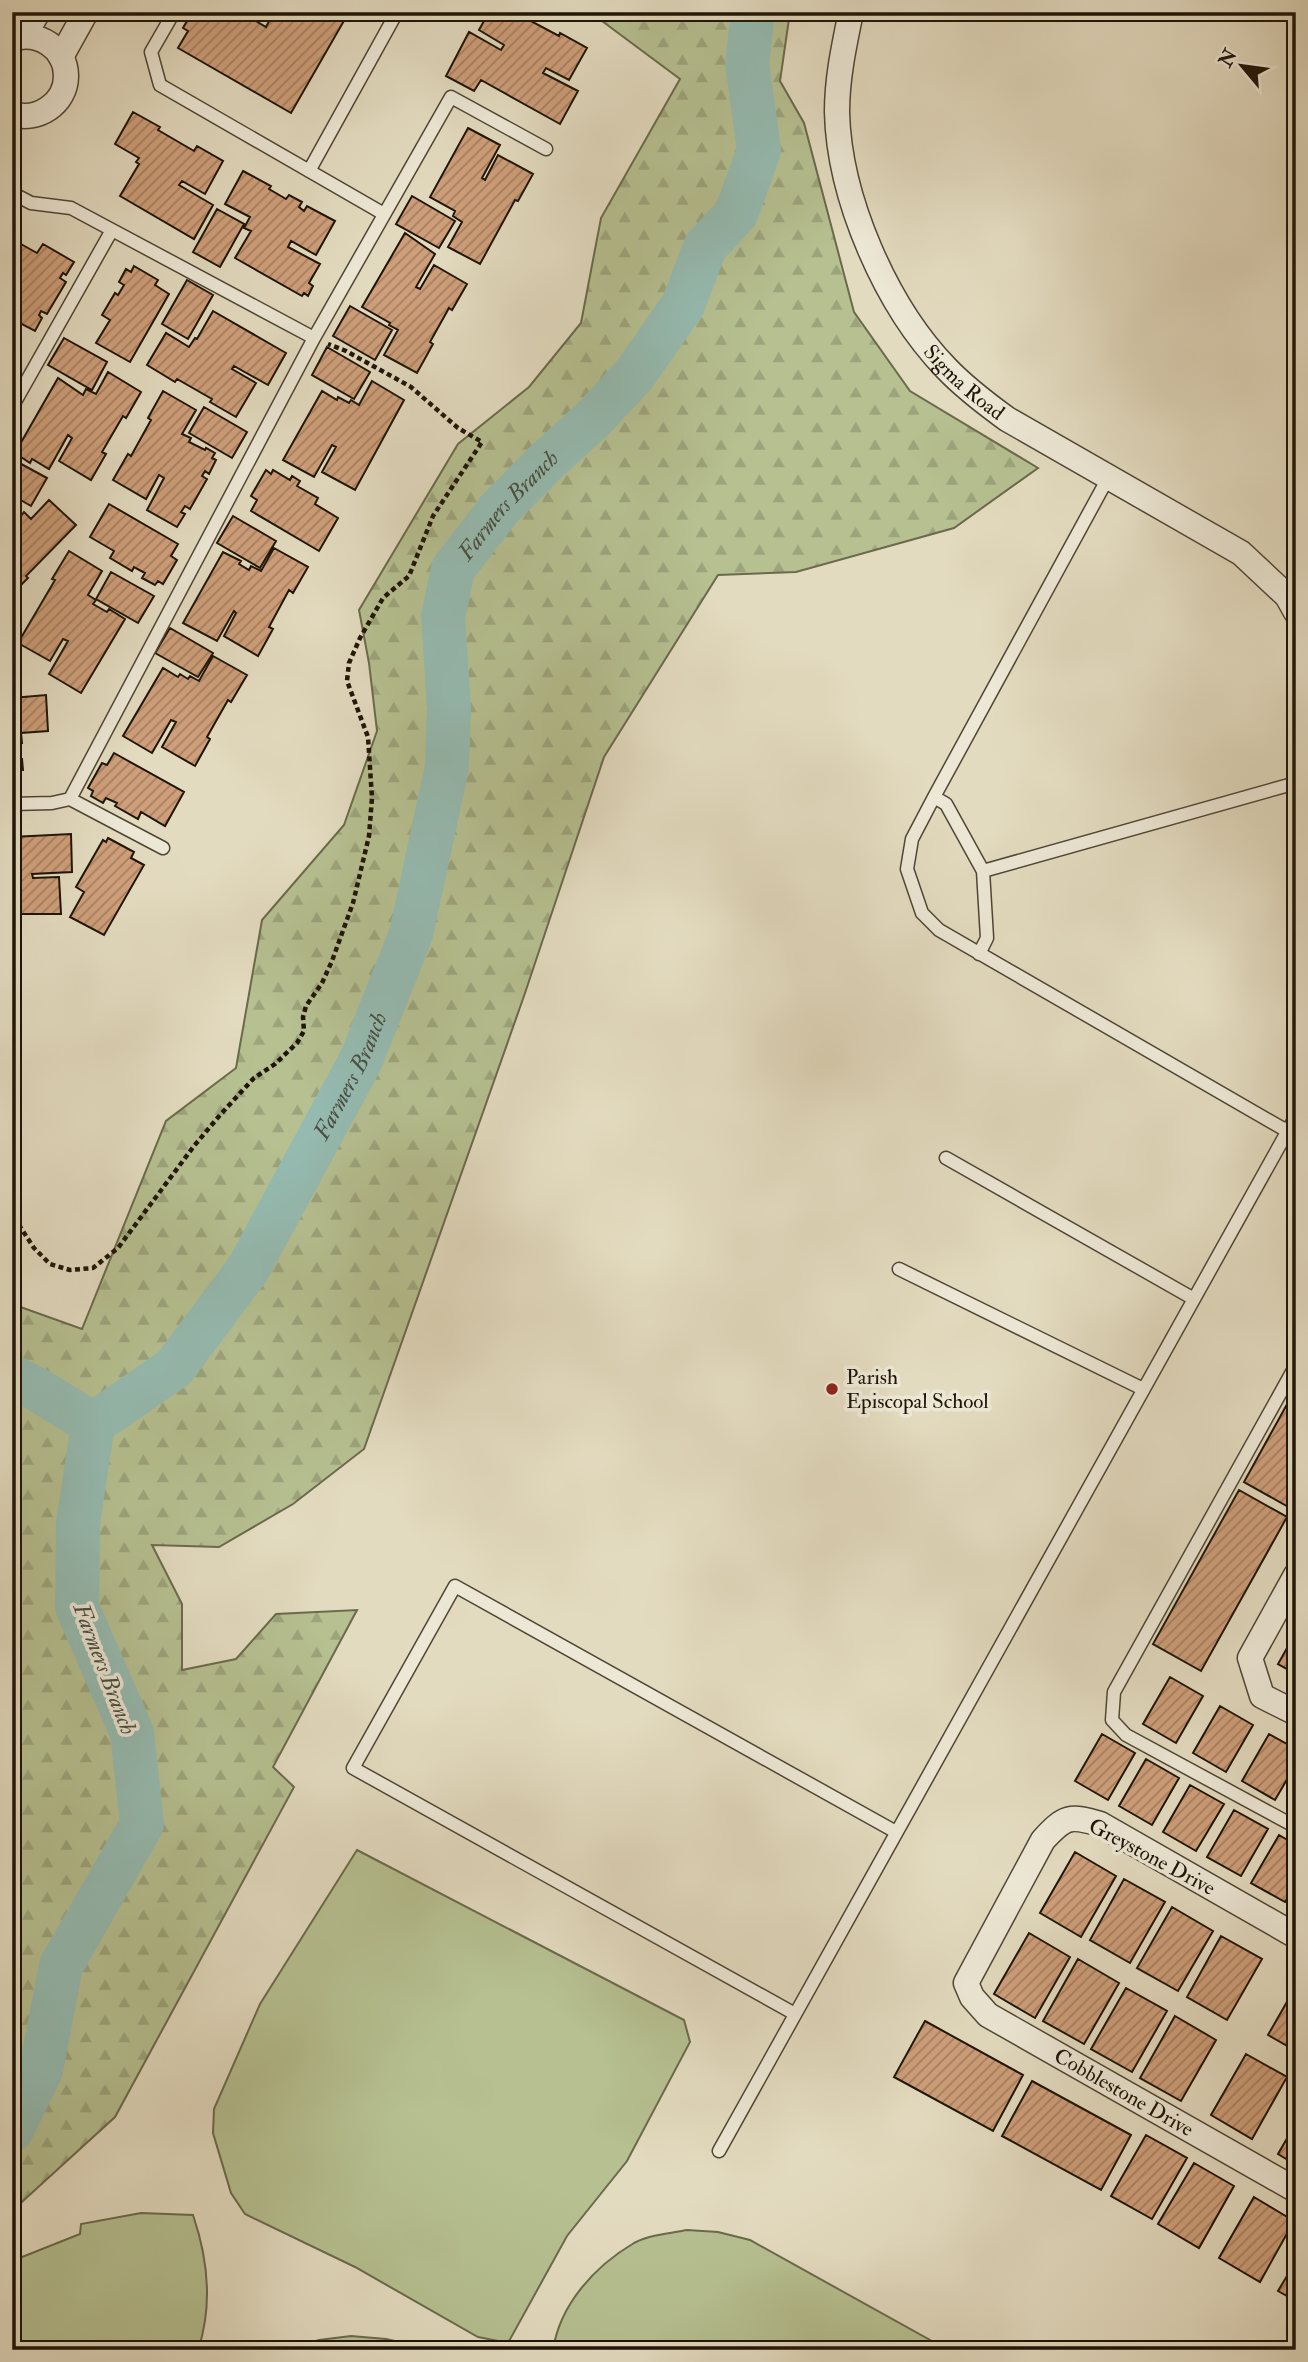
<svg xmlns="http://www.w3.org/2000/svg" width="1308" height="2362" viewBox="0 0 1308 2362" font-family="'IM FELL Double Pica',serif">
<defs>
<pattern id="forest-firs" width="22" height="20" patternUnits="userSpaceOnUse" patternTransform="scale(1.75)"><rect width="22" height="20" fill="#b6c091"/><path d="M5 1l3.5 6h-7zM16 11l3.5 6h-7z" fill="#9ca47c"/></pattern>
<pattern id="building-hatch" width="6" height="6" patternUnits="userSpaceOnUse" patternTransform="scale(1.75)"><rect width="6" height="6" fill="#ce9f7a"/><path d="M-1 1l2-2M0 6l6-6M5 7l2-2" fill="none" stroke="#a78062"/></pattern>
</defs>
<rect width="100%" height="100%" fill="#e3dbc0"/>
<filter id="stains"><feTurbulence type="fractalNoise" baseFrequency=".00286" numOctaves="4"/><feColorMatrix values="0 0 0 0 .2 0 0 0 0 .09 0 0 0 0 .02 0 0 0 .5 -.17"/></filter>
<radialGradient id="worn" r=".72"><stop offset=".6" stop-color="#630" stop-opacity="0"/><stop offset="1" stop-color="#630" stop-opacity=".3"/></radialGradient>
<!-- forest -->
<path fill="url(#forest-firs)" stroke="#6a6a4c" stroke-width="2" d="M607,12H790L780,81L804,123L854,312L910,391L1038,468L954,528L796,572L718,575L604,757L524,996L364,1449L293,1504L219,1547L152,1545L182,1604V1670L236,1659L276,1614L357,1610L273,1767L294,1787L115,2117L12,2211V1304L82,1329L166,1121L236,1068L262,920L344,825L377,731L369,663L359,610L458,444L529,387L581,323L601,218L680,79L602,21Z"/>
<!-- garden -->
<path fill="#b6c091" stroke="#6a6a4c" stroke-width="2" d="M357,1850L684,2020L690,2042L627,2161L567,2236L508,2343L478,2337L355,2267L245,2214L231,2193L213,2133L214,2109L260,2004Z
M141,2213L193,2215C208,2259 213,2305 198,2350H12V2261L80,2234L81,2224Z
M687,2230L718,2232L750,2240L948,2350H553C560,2304 595,2266 634,2243C649,2235 670,2233 687,2230Z
M351,2336L386,2339L435,2350H287L319,2340Z"/>
<g fill="none" stroke-linecap="round" stroke-linejoin="round">
<!-- river -->
<g stroke="#95bbb1" stroke-width="44">
<path d="M12,1377L38,1390L93,1424"/>
<path id="s1" d="M12,2130L41,2070L61,1966L142,1824L132,1733L77,1607L78,1523L93,1424L174,1368L248,1269L361,1060L411,934L447,767L449,708L443,617L453,569L500,508L547,461L593,419L634,375L683,305L705,247L736,214L759,150L747,63L753,12"/>
</g>
</g>
<!-- building -->
<path fill="url(#building-hatch)" stroke="#1e1407" stroke-width="2" d="M192,12H241L266,27L274,12H349L291,113L178,48L188,31L183,28Z
M489,12H523L527,15L525,18L559,36L560,33L587,48L569,80L546,68L543,73L578,91L560,124L481,80L474,91L446,76L469,32L501,50L504,45L479,30Z
M133,112L160,127L158,130L194,151L197,146L223,161L205,194L182,181L179,185L213,205L194,239L120,196L139,164L136,162L139,158L115,144Z
M468,128L500,145L482,178L485,180L498,155L533,174L518,201L515,200L480,264L448,247L462,222L453,216L455,211L430,197Z
M243,171L271,186L269,189L286,199L289,195L302,202L299,207L304,211L307,206L335,221L316,255L291,241L288,247L320,264L309,283L313,286L308,296L304,293L302,296L235,258L251,231L244,228L250,217L225,204Z
M412,196L455,221L439,248L396,224Z
M217,209L244,224L220,267L193,252Z
M405,233L435,254L416,287L420,289L434,265L467,284L452,310L449,308L430,342L433,344L417,373L384,355L398,330L389,325L390,323L362,307Z
M12,239L37,253L43,244L74,262L66,275L63,273L60,278L66,282L47,314L41,311L39,315L42,318L35,331L12,319Z
M134,266L158,280L155,285L169,294L130,362L96,343L110,320L102,315L115,293L118,295L124,285L119,282L126,269L131,272Z
M187,280L213,295L188,339L162,324Z
M350,306L392,330L375,360L333,336Z
M213,311L286,353L268,385L234,366L232,369L256,383L236,417L210,402L212,399L177,379L175,382L147,365L166,333L189,347L195,338L197,339Z
M64,338L107,362L92,390L48,365Z
M327,347L370,372L354,399L312,375Z
M108,372L141,392L126,418L123,416L102,452L106,454L91,480L59,461L72,438L68,435L49,469L32,459L30,463L15,453L58,378L83,395L86,389L96,394Z
M372,381L404,400L355,490L322,472L336,447L332,445L314,477L283,460L322,391L337,400L338,397L349,403L351,400L359,405Z
M163,391L196,410L182,434L191,438L189,442L205,450L206,448L215,453L212,458L216,460L209,474L205,471L202,476L207,479L190,509L185,506L181,512L185,514L177,527L147,510L164,478L159,475L146,499L113,480L128,454L131,456L151,420L148,418Z
M204,407L247,432L232,458L189,433Z
M12,459L47,478L31,506L12,495Z
M266,470L271,474L273,470L290,480L292,476L300,481L297,486L318,498L315,504L338,518L319,551L251,511L257,500L251,496Z
M49,500L76,525L26,576L28,578L12,594V508L21,516L24,512L31,519Z
M109,504L178,544L171,556L177,560L163,584L158,581L155,585L142,578L145,573L134,567L132,571L110,558L114,551L90,537Z
M233,516L276,541L260,568L217,543Z
M274,548L308,567L293,593L289,590L269,627L273,629L258,656L224,636L236,613L234,611L217,641L183,623L223,552L241,561L239,564L249,570L251,566L261,571Z
M69,551L102,571L88,595L96,600L93,604L107,612L109,609L125,619L81,693L49,674L68,641L63,639L50,661L18,643L55,580L52,579Z
M111,572L154,596L138,623L96,599Z
M170,628L213,653L198,677L155,653Z
M213,656L247,675L231,702L228,700L207,737L210,739L195,766L162,747L176,722L171,720L152,753L123,736L163,668L178,677L180,674L188,679L190,676L199,681Z
M46,695L48,731L21,733L22,743H17L18,759H22L23,770H18V775H12V698Z
M114,753L184,792L165,826L141,812L138,819L115,806L117,803L106,798L103,803L91,796L93,791L88,788L102,763L107,765Z
M71,834L72,872L32,874L33,878L59,877L61,914H12V837Z
M108,838L134,852L131,858L144,865L104,935L70,917L84,892L76,887L103,840L106,842Z
M1296,1388V1503L1292,1509L1244,1482Z
M1239,1490L1287,1517L1201,1671L1153,1644Z
M1296,1632V1674L1278,1664Z
M1170,1677L1203,1696L1176,1743L1143,1724Z
M1220,1706L1253,1725L1226,1772L1193,1753Z
M1102,1734L1135,1753L1108,1800L1075,1781Z
M1269,1734L1296,1749V1764L1275,1800L1242,1781Z
M1146,1759L1179,1778L1152,1825L1119,1806Z
M1190,1785L1224,1804L1196,1851L1163,1832Z
M1234,1810L1268,1829L1241,1876L1207,1857Z
M1279,1835L1296,1845V1883L1285,1902L1251,1883Z
M1075,1852L1116,1876L1081,1937L1040,1913Z
M1124,1879L1165,1902L1130,1963L1090,1940Z
M1172,1907L1213,1931L1178,1991L1137,1968Z
M1029,1933L1070,1957L1035,2018L994,1994Z
M1221,1936L1262,1959L1227,2020L1187,1997Z
M1078,1959L1119,1983L1084,2044L1043,2021Z
M1296,1986V2051L1268,2035Z
M1126,1988L1167,2011L1132,2072L1091,2049Z
M1175,2016L1216,2040L1181,2101L1140,2078Z
M925,2021L1023,2075L993,2131L894,2077Z
M1246,2054L1287,2077L1252,2139L1211,2115Z
M1032,2081L1131,2135L1101,2190L1002,2136Z
M1296,2123V2165L1278,2154Z
M1146,2135L1187,2158L1152,2219L1111,2196Z
M1194,2163L1234,2186L1199,2248L1158,2224Z
M1254,2197L1294,2221L1260,2282L1219,2258Z
M1296,2261V2301L1278,2291Z"/>
<g fill="none" stroke-linecap="round" stroke-linejoin="round">
<!-- service casing -->
<g stroke="#4f4635" stroke-width="15">
<path id="service" d="M174,12L151,52L160,85L384,214
M309,171L397,12
M12,193L31,203L71,208L314,338L70,799L52,803L12,804
M314,338L451,97L546,149
M12,407L112,230
M1108,478L934,797L912,839L907,869L922,913L939,930L1287,1131
M934,797L946,804L983,871L987,938L979,954
M70,799L163,848
M983,871L1296,783
M946,1158L1194,1299
M899,1269L1143,1389
M1296,1365L1114,1692L1112,1720L1126,1735L1296,1827
M795,2014L353,1768L455,1586L896,1832
M719,2151L1296,1116"/>
</g>
<!-- minor casing -->
<g stroke="#4f4635" stroke-width="27">
<g id="minor">
<path id="s2" d="M851,12C844,46 837,78 837,112C839,198 886,306 946,368C964,387 985,403 1007,419L1241,553L1287,596L1296,612"/>
<path d="M24,36L38,12"/>
<path d="M12,39C38,30 66,48 66,76C66,104 37,122 12,114"/>
<path d="M61,57L86,12"/>
<path d="M1296,1575L1250,1658L1262,1696L1296,1713"/>
<path id="s3" d="M1296,1936L1100,1824C1070,1815 1065,1816 1043,1840L966,1983L972,1997L988,2015L1296,2190"/>
</g>
</g>
<!-- path -->
<path stroke="#1e1407" stroke-width="4.5" stroke-dasharray="5 3.5" stroke-linecap="butt" d="M12,1209L17,1222L34,1248L50,1264L70,1270L93,1268L118,1248L194,1146L220,1115L254,1078L275,1064L297,1043L304,1031L303,1017L306,1006L322,983L332,961L353,903L369,836L372,798L368,737L347,681L349,663L360,638L383,598L409,576L433,516L482,442L458,428L411,387L346,351L328,344"/>
<!-- service -->
<use href="#service" stroke="#ede8d6" stroke-width="12"/>
<!-- minor -->
<use href="#minor" stroke="#ede8d6" stroke-width="24"/>
</g>
<!-- markers -->
<circle fill="#8f2418" stroke="#ede8d6" stroke-width="2.5" cx="832" cy="1389" r="7"/>
<g text-anchor="middle" dominant-baseline="central" stroke-width="7" stroke-linejoin="round" paint-order="stroke">
<!-- street labels -->
<g font-size="21" fill="#1e1407" stroke="#ede8d6">
<text stroke="none"><textPath href="#s2" startOffset="408">Sigma Road</textPath></text>
<text transform="translate(1152 1857) rotate(28)">Greystone Drive</text>
<text stroke="none"><textPath href="#s3" startOffset="649">Cobblestone Drive</textPath></text>
</g>
<!-- poi labels -->
<g font-size="21" fill="#1e1407" stroke="#ede8d6" text-anchor="start">
<text x="846" y="1377">Parish<tspan x="846" dy="24">Episcopal School</tspan></text>
</g>
<!-- water labels -->
<g font-size="23" font-style="italic" fill="#484e42" stroke="#ede8d6">
<text stroke="none"><textPath href="#s1" startOffset="1799">Farmers Branch</textPath></text>
<text stroke="none"><textPath href="#s1" startOffset="1190">Farmers Branch</textPath></text>
<text transform="translate(105 1669) rotate(69)">Farmers Branch</text>
</g>
</g>
<!-- margin -->
<rect width="1308" height="2362" fill="none" stroke="#e3dbc0" stroke-width="42"/>
<rect x="14" y="14" width="1280" height="2334" fill="none" stroke="#1e1407" stroke-width="3.5"/>
<rect x="21" y="21" width="1266" height="2320" fill="none" stroke="#1e1407" stroke-width="2"/>
<!-- north arrow -->
<g transform="translate(1242 66) rotate(299)" stroke="#ede8d6" stroke-width="5" paint-order="stroke">
<path d="M0-5L12 26L0 18L-12 26Z" fill="#1e1407"/>
<text y="-10" font-size="19" font-weight="bold" text-anchor="middle" fill="#1e1407">N</text>
</g>
<rect width="100%" height="100%" filter="url(#stains)"/>
<rect width="100%" height="100%" fill="url(#worn)"/>
</svg>
